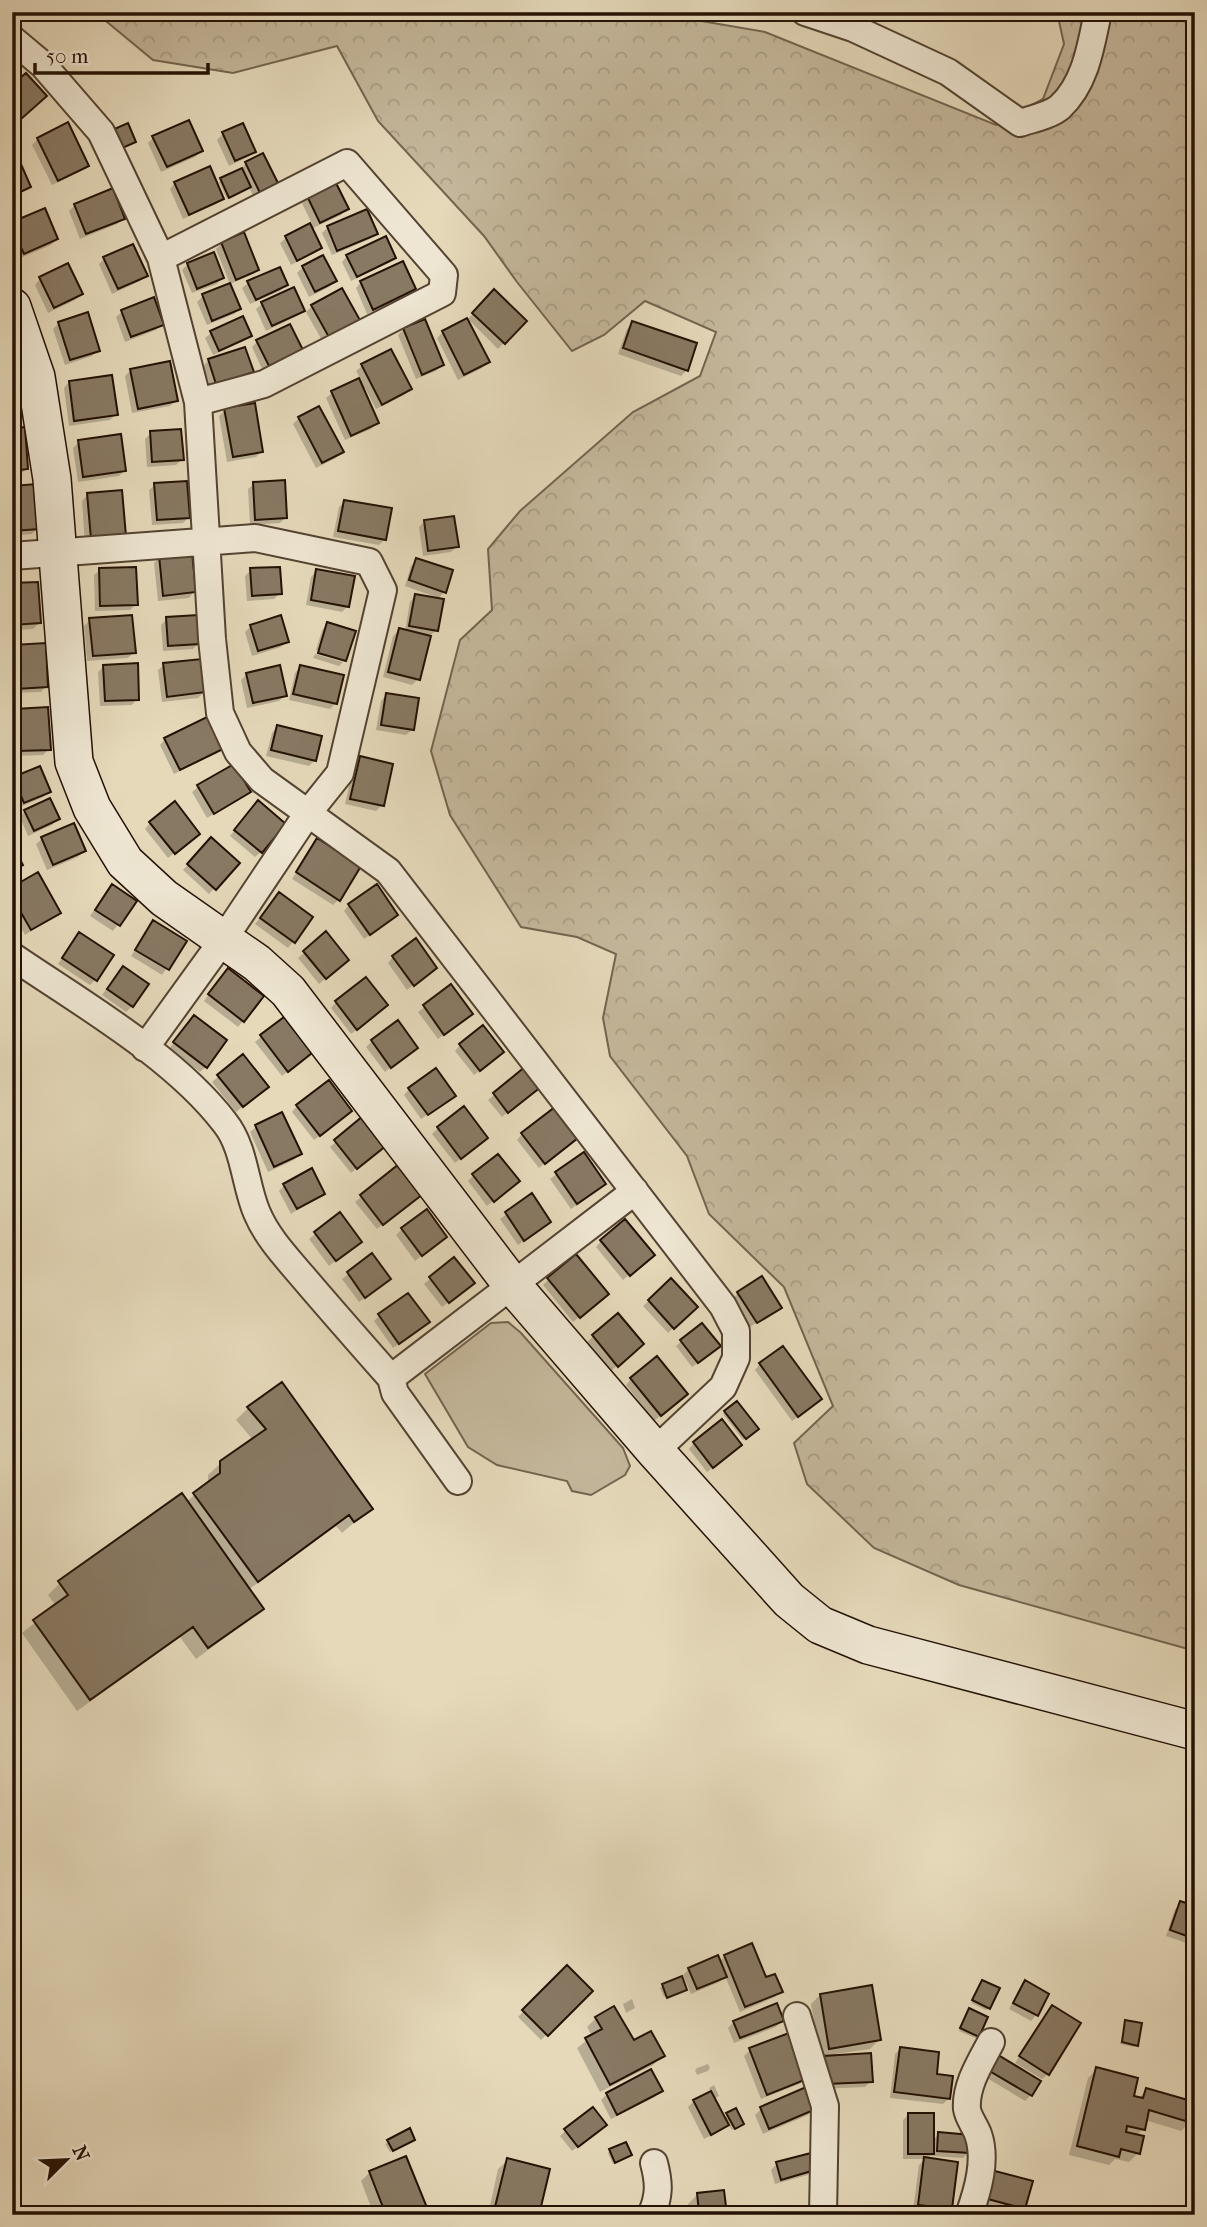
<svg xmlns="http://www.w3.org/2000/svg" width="1207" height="2227" viewBox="0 0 1207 2227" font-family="'IM FELL French Canon',serif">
<defs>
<pattern id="forest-crowns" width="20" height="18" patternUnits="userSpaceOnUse" patternTransform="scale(1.75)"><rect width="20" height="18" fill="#c4b79b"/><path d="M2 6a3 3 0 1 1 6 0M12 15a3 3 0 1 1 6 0" fill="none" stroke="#a89c84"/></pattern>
</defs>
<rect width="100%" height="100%" fill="#e5d9ba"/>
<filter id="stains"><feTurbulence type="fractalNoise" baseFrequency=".00286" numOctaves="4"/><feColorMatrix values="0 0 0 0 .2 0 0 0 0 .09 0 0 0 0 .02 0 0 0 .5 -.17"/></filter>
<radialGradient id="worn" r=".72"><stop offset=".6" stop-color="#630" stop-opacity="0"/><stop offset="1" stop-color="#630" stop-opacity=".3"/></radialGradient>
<!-- grass -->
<path fill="#c4b79b" stroke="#746450" stroke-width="2" d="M508,1322L521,1333L623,1448L630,1466L625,1475L591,1495L572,1491L567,1481L497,1465L468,1447L425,1374L491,1323Z"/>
<!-- forest -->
<path fill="url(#forest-crowns)" stroke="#746450" stroke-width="2" d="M95,12H649L765,32L996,125L1043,99L1064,44L1057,12H1195V1651L959,1585L874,1548L807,1484L794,1443L833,1406L784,1287L709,1214L687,1156L610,1056L603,1018L616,954L577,937L521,927L450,815L431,751L460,640L492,610L488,549L520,511L633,412L700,376L716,332L645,301L604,335L572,351L517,282L484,236L378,121L337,46L233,73L153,60Z"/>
<!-- shadow -->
<path fill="#0003" d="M12,87L44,95L13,124L12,123Z
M223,134L254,151L248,157L229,166L217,140Z
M154,137L201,151L195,157L161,172L148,143Z
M38,139L86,165L81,171L52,185L32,145Z
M12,159L29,187L12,198Z
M246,163L278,186L255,200L249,187L227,199L219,182L241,170Z
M175,183L222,199L216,204L183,219L170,189Z
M308,198L346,209L341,215L311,229L320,248L314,253L291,265L280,243L286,238L312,224L302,203Z
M75,205L123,218L117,224L80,239L69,211Z
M12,224L56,239L51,245L18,259L12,246Z
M328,227L376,233L370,239L332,255L322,233Z
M222,243L257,270L251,275L230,284L216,249Z
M347,256L394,258L389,263L351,281L342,262Z
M104,259L146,276L140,281L112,294L99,264Z
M188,264L222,278L217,284L192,293L182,270Z
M303,267L335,281L329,287L309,297L297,273Z
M40,279L81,294L75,300L48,313L35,285Z
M361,282L414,289L409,295L367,314L356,288Z
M248,283L286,285L280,291L250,304L242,288Z
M230,285L239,309L234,314L207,325L197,302L203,296Z
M494,292L525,321L498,349L468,319Z
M262,304L303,311L297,316L266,331L256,309Z
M312,306L359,322L324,344L306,312Z
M122,312L162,324L156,330L125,342L116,317Z
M466,320L488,362L482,368L458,380L437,338L443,332Z
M59,323L98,350L92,356L65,365L53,329Z
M633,323L687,370L681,376L618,354L627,329Z
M404,329L442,365L436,371L416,379L398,335Z
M211,333L250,335L244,341L213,355L205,338Z
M257,342L295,355L263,371L252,347Z
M209,360L252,372L246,378L211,389L203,366Z
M362,366L410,389L404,395L376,409L365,388L362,389L377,423L371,429L345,440L326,398L332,393L361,380L356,371Z
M130,371L176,400L170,406L132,413L125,376Z
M69,382L116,414L110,420L69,426L64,388Z
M225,410L262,451L256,457L227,462L219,416Z
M299,418L342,452L336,458L316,468L293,424Z
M12,430L26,469L21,474L12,475Z
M151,433L182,459L176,465L147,467L145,439Z
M79,442L125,470L119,476L78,482L73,448Z
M254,484L285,518L280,523L250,525L248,489Z
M155,485L189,517L183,523L152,525L149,490Z
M12,487L38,528L32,534L12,536Z
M87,495L118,541L85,544L82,501Z
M345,501L385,539L379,545L333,537L339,507Z
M424,522L457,546L451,552L423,556L419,527Z
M160,557L194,592L189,598L158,601L154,563Z
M417,560L444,592L439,598L405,586L411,566Z
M100,570L136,604L130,610L95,611L94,575Z
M251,570L280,593L274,599L247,601L245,576Z
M316,571L348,606L342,612L306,605L311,577Z
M12,585L39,623L33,629L12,630Z
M415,596L437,630L429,636L418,679L412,685L383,677L393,636L399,630L405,631L410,602Z
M167,619L199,643L193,649L163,651L161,625Z
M90,620L134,652L128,658L87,661L84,626Z
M328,624L345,661L344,662V659L316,650L322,630Z
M251,626L287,641L281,647L252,656L245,632Z
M14,647L46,686L41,692L12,693Z
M315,654L343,662L339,666L313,658Z
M164,665L204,692L198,698L162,702L158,670Z
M104,666L137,699L132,705L100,706L98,672Z
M300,667L336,703L330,709L289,700L295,673Z
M246,675L285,695L279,701L247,708L241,680Z
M386,695L412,730L406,735L376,730L381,701Z
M15,711L49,749L43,755L12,756V714Z
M277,727L315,760L309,766L266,756L272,733Z
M165,739L223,748L217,753L174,774L160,745Z
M360,758L382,805L376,811L345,804L354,764Z
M14,779L49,791L43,797L18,808L12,793Z
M198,787L249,792L243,797L207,818L192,792Z
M252,808L261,852L255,857L230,836Z
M25,811L58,819L52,825L28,836L20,817Z
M150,823L192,839L168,858L145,829Z
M42,839L84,851L78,857L47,870L36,844Z
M211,839L238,864L209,894L183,870Z
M317,841L339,899L333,905L292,879Z
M112,886L135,901L113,931L90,916Z
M12,889L59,913L25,935L12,912Z
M279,894L311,918L288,948L255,924Z
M349,905L390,920L364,939L344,911Z
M153,922L184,942L162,975L131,956Z
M79,934L96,979L90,985L58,964Z
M326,934L341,965L319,984L298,958Z
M393,957L435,968L407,990L388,963Z
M123,968L132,1006L126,1012L102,995Z
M222,976L243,1021L238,1027L204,1001Z
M451,987L465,1019L438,1039L418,1012Z
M336,1002L381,1011L351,1034L331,1008Z
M283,1019L304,1059L282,1076L255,1042Z
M188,1023L206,1067L200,1072L169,1049Z
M372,1041L410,1053L385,1072L366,1047Z
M460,1045L496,1058L474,1075L455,1051Z
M243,1056L261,1092L236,1112L212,1082Z
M526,1069L534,1091L502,1117L488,1100Z
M409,1089L448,1101L421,1119L404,1095Z
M297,1106L344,1117L314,1140L292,1112Z
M363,1119L379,1150L351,1173L330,1147Z
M256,1127L300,1154L294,1160L268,1172L250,1132Z
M438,1128L480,1143L455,1163L432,1134Z
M522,1134L570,1143L539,1168L517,1140Z
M583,1154L604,1184L571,1209L550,1179Z
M399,1166L415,1199L377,1229L355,1202Z
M473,1176L512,1187L487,1206L468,1181Z
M284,1186L323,1193L291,1214L279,1191Z
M531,1196L543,1227L518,1245L500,1219Z
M340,1215L354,1247L329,1266L309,1239Z
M402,1229L445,1237L415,1261L396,1235Z
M601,1241L647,1260L623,1280L596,1247Z
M372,1256L383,1284L359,1302L342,1279Z
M454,1259L467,1289L442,1307L424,1284Z
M549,1279L601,1300L573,1322L543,1285Z
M671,1281L695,1307L668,1333L643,1306Z
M738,1293L779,1308L750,1327L732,1299Z
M618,1315L636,1349L611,1371L587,1342Z
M379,1316L422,1328L393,1348L374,1321Z
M682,1341L713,1352L692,1367L676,1346Z
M760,1364L814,1405L792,1421L755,1370Z
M631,1379L680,1400L654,1421L626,1385Z
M282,1384L371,1508L342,1533L336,1526L248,1590L261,1608L249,1620L196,1659L180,1637L77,1711L22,1633L56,1606L48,1595L60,1583L186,1502L208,1484V1475L221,1463L253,1440L236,1420L248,1408Z
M736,1403L756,1429L743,1440L723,1414Z
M694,1443L734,1451L707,1472L689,1449Z
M1195,1892V1946L1166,1936L1175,1909L1181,1903L1189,1906Z
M725,1956L765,1980L780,1992L775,1997L740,2012L725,1976L719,1982L691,1994L683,1975L689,1969L719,1962Z
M567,1967L591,1991L541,2040L518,2017Z
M982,1982L989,2008L986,2010L971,2003Z
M1026,1983L1036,2015L1031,2021L1009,2009L1020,1988Z
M663,1986L685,1989L664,1997L660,1988Z
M820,1995L879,2040L870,2049L835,2054V2057L871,2081L865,2087L820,2089L818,2063L826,2056L820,2057L811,2004Z
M632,1999L635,2008L626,2013L623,2004Z
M1052,2007L1048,2074L1042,2079L1015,2063Z
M967,2012L978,2036L975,2038L959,2031Z
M596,2018L633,2042L662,2056L653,2065L600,2092L577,2048L592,2036L587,2027Z
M782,2021L776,2027L734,2043L728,2028L734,2022Z
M1126,2022L1137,2045L1134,2047L1120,2044Z
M788,2035L805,2079L799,2084L761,2099L744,2056L750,2050Z
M900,2049L935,2076L949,2098L943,2104L890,2098L895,2054Z
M989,2061L1031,2095L1025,2101L982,2075Z
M708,2064L710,2068L708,2071L697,2075L695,2070L697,2068Z
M1097,2069L1132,2097L1138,2099L1147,2090L1195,2104L1190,2122L1181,2131L1145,2120L1143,2129L1136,2136L1138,2153L1129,2162L1115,2159L1109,2165L1069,2155L1088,2078Z
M714,2085L719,2096L713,2099L723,2119L728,2115L740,2126L732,2130L728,2123L721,2130L704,2139L688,2107L694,2101L711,2092L709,2088Z
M806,2090L814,2109L808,2115L763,2134L755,2115L761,2109Z
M660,2091L655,2097L611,2119L601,2100L607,2094Z
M909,2114L933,2140L939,2134L969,2152L963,2158L930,2156L926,2159L950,2208L945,2214L913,2210L919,2165L925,2159H903V2120Z
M566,2130H599L572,2151L560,2136Z
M409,2131L411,2142L390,2152L385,2144Z
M610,2151L629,2155L613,2164L608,2153Z
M508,2160L537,2215H488L498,2169Z
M777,2164L813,2170L808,2175L775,2184L771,2170Z
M370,2172L428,2215H374L361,2181Z
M986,2177L1024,2208L1018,2214L979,2204Z
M697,2195L725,2215H690L688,2204Z"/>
<!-- building -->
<path fill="#887963" stroke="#241104" stroke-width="2" d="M26,73L47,96L20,120L12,112V85Z
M189,120L203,151L167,167L152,136Z
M68,122L89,166L58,181L37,138Z
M128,123L136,142L120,149L112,130Z
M243,123L256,152L235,161L222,132Z
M263,153L280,187L261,195L245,162Z
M17,155L31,187L12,196V157Z
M210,166L224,199L189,215L174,182Z
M242,168L251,187L229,198L220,178Z
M336,183L349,209L320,223L307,196Z
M113,188L125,219L86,234L74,204Z
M45,208L58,239L24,254L12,228V222Z
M367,209L378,234L337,251L327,226Z
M310,223L322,248L297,261L285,236Z
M244,232L259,270L236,280L221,242Z
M386,236L396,258L357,277L346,255Z
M133,244L148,276L118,289L103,257Z
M214,252L224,278L197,289L187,263Z
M323,255L337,281L315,292L302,266Z
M403,261L416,289L373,310L360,281Z
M68,263L83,294L54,308L39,277Z
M280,267L288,285L256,300L247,281Z
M230,283L241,309L212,321L202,294Z
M294,287L305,311L272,326L261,302Z
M342,288L361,322L330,339L311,305Z
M494,289L527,321L505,344L472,313Z
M154,297L164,325L131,337L121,310Z
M88,312L100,351L70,360L58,322Z
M243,316L252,336L219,351L210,331Z
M467,318L490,362L464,375L442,331Z
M425,319L444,365L422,375L403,328Z
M632,321L697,343L688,371L623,348Z
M290,324L303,350L269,366L256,340Z
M245,347L254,372L216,384L208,359Z
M391,349L412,389L382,405L361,364Z
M170,361L178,401L138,409L130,369Z
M112,375L118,415L74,421L69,381Z
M359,378L379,423L351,436L331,391Z
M255,403L263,452L233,457L224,408Z
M319,406L344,452L322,463L298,417Z
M25,427L28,469L12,471V428Z
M181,429L184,460L152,462L150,431Z
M121,434L126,471L83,477L78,440Z
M285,480L287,518L255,520L253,482Z
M187,481L190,518L157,520L154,483Z
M37,484L40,529L12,531V486Z
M122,490L126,536L91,539L87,493Z
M344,500L392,508L386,540L338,531Z
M454,516L459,547L428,551L424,520Z
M192,552L196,592L163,596L159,555Z
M416,558L453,570L446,593L409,580Z
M136,567L138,605L100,606L99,568Z
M280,567L282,594L252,596L250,568Z
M316,569L355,576L349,607L311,600Z
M38,582L41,623L12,625V583Z
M415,594L444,599L438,631L409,626Z
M132,615L136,653L93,656L89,618Z
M198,615L200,644L168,646L166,617Z
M281,615L289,642L258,651L250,625Z
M327,622L356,631L346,661L318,653Z
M399,628L431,636L420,680L388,672Z
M46,643L48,687L16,689L13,645Z
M202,659L206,692L167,697L163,663Z
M138,663L139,700L105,701L103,665Z
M280,665L287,696L253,703L246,673Z
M300,665L344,675L337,704L293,694Z
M386,693L419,698L414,730L381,725Z
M48,707L51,750L17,751L15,709Z
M209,716L225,748L180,770L164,738Z
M277,725L322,736L316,761L271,750Z
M360,756L393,764L384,806L350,799Z
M234,764L251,792L214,814L197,785Z
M40,766L51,792L24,803L13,777Z
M50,798L60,819L34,831L24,810Z
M258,800L286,824L262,853L234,830Z
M175,801L200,834L175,854L149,822Z
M74,823L86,851L53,865L41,837Z
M211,837L240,863L216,890L187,864Z
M317,838L361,866L340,901L296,872Z
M12,844L23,865L12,871Z
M38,872L61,913L31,930L12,897V887Z
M112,884L137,901L120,926L95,910Z
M377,884L398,915L370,935L348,904Z
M279,892L313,917L295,943L260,918Z
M153,920L187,941L169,970L135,950Z
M326,931L349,960L326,979L303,951Z
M79,932L114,955L97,981L62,958Z
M416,938L437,968L414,986L392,956Z
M123,966L149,984L133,1007L107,989Z
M228,968L264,996L244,1022L208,994Z
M366,977L388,1005L357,1030L335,1001Z
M451,984L473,1014L444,1035L423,1005Z
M194,1015L227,1040L207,1068L173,1042Z
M284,1017L312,1053L288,1072L260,1035Z
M398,1020L418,1048L391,1068L371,1040Z
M483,1025L504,1052L480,1071L459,1044Z
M243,1054L269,1087L243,1107L217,1075Z
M526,1066L542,1086L508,1113L493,1093Z
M436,1068L456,1096L428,1115L408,1088Z
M329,1080L352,1111L320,1136L296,1105Z
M464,1106L488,1138L461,1159L437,1127Z
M555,1107L578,1138L545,1164L521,1133Z
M282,1112L302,1154L274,1167L255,1125Z
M363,1116L387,1145L357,1169L334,1140Z
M584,1152L606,1184L577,1204L555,1172Z
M498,1154L520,1181L494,1202L472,1174Z
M399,1164L423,1194L383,1225L360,1195Z
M312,1168L325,1194L297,1209L283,1184Z
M532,1193L551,1222L524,1241L505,1212Z
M427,1209L447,1237L422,1256L401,1228Z
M340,1212L362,1242L336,1261L314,1232Z
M625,1219L655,1255L630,1276L600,1240Z
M372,1253L391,1279L365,1298L347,1272Z
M576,1254L609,1294L580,1318L547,1278Z
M454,1257L475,1283L449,1303L429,1277Z
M762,1276L782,1308L757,1323L737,1292Z
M671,1278L698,1307L674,1329L648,1300Z
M408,1293L430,1322L399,1344L378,1314Z
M618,1313L644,1344L618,1367L592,1335Z
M702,1323L721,1346L698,1363L680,1340Z
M783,1346L822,1399L798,1417L759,1363Z
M657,1356L688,1394L661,1416L630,1378Z
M282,1382L373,1509L354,1522L349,1515L258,1582L193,1493L220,1473V1461L266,1429L247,1407Z
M737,1401L759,1429L746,1439L724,1411Z
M722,1419L742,1445L713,1468L693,1442Z
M182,1493L264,1609L208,1648L193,1627L90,1700L33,1620L68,1595L58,1581Z
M1180,1901L1195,1906V1939L1170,1930Z
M752,1943L766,1977L775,1974L783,1992L745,2007L724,1955Z
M718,1955L727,1977L697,1989L688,1968Z
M567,1965L593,1991L548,2036L522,2010Z
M682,1976L687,1990L667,1998L662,1984Z
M982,1980L1000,1988L990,2009L972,2000Z
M1025,1980L1049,1994L1038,2016L1013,2003Z
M872,1985L881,2040L829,2049L820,1994Z
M777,2003L784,2021L740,2038L733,2021Z
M1052,2005L1081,2023L1049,2075L1019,2056Z
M614,2006L634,2040L651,2031L665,2056L610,2085L585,2038L602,2029L595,2017Z
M969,2008L988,2017L979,2037L960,2028Z
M1125,2020L1142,2023L1138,2046L1122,2042Z
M789,2033L807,2079L767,2095L749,2048Z
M900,2047L939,2052L937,2074L953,2076L950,2099L894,2092Z
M871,2053L873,2082L825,2084L823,2056Z
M995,2053L1041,2081L1032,2096L986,2069Z
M1096,2067L1138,2078L1134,2096L1143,2098L1146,2088L1195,2102L1192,2123L1149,2110L1145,2130L1127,2126L1126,2132L1144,2136L1140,2154L1121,2149L1119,2157L1077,2146Z
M651,2069L663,2091L617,2115L606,2093Z
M806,2087L816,2109L769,2129L760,2107Z
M711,2091L729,2125L711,2135L693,2100Z
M593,2107L607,2125L578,2147L564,2129Z
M736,2108L744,2124L735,2129L726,2113Z
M908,2113H934V2154H908Z
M410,2128L415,2140L393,2151L387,2140Z
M938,2132L971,2135L970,2153L937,2151Z
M626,2142L632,2155L615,2163L609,2149Z
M811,2153L815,2170L781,2180L776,2162Z
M406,2156L430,2215H386L369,2171Z
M924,2157L958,2162L952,2209L918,2205Z
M507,2158L550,2169L539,2215H493Z
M991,2170L1033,2181L1025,2209L984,2198Z
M724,2190L727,2215H686L699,2212L697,2193Z"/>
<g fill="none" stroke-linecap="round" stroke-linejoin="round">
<!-- street casing -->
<g stroke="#544332" stroke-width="30">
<path id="street" d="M805,12L853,28L948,72L1020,123C1032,119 1051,115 1060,107C1086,83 1091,45 1098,12
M12,39L43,65L101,132L161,258L198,402L212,639L220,713L238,752L262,780L388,871L723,1306L736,1331V1358L723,1387L655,1451
M161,258L347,163L444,275L442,293L264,384L198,402
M12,556L255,538L369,562L383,590L340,773L308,813L223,940L145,1048
M12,956C81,1003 175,1057 225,1123C245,1148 245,1186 257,1213C267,1237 286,1257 303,1277C332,1311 361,1344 391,1378L635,1191
M391,1378L395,1393L458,1481
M797,2016L825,2106L823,2215
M651,2215C660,2196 659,2182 654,2163
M969,2215C978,2190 987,2159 978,2134C975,2126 968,2117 967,2109C965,2086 981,2061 991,2042"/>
</g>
<!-- secondary casing -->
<g stroke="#241104" stroke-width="40">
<path id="secondary" d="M12,307L36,377L52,479L74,762L92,808L125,862L164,898L257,963L288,991L513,1286L655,1451L789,1600L820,1625L868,1645L1195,1731"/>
</g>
<!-- street -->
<use href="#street" stroke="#eee6d2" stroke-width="26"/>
<!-- secondary -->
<use href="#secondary" stroke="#eee6d2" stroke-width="37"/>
</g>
<!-- margin -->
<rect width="1207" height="2227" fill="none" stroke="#e5d9ba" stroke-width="42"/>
<rect x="14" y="14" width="1179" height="2199" fill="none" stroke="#241104" stroke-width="3.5"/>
<rect x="21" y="21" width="1165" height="2185" fill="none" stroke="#241104" stroke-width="2"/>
<!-- north arrow -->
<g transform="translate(66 2160) rotate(66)" stroke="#eee6d2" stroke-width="5" paint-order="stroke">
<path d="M0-5L12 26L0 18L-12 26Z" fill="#241104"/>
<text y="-10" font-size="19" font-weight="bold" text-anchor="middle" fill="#241104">N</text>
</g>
<!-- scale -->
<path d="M35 63v10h173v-10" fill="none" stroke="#241104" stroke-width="3.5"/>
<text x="46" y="63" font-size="21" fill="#241104" stroke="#eee6d2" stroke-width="5" paint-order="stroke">50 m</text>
<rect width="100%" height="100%" filter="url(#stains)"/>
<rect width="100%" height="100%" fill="url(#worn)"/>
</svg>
